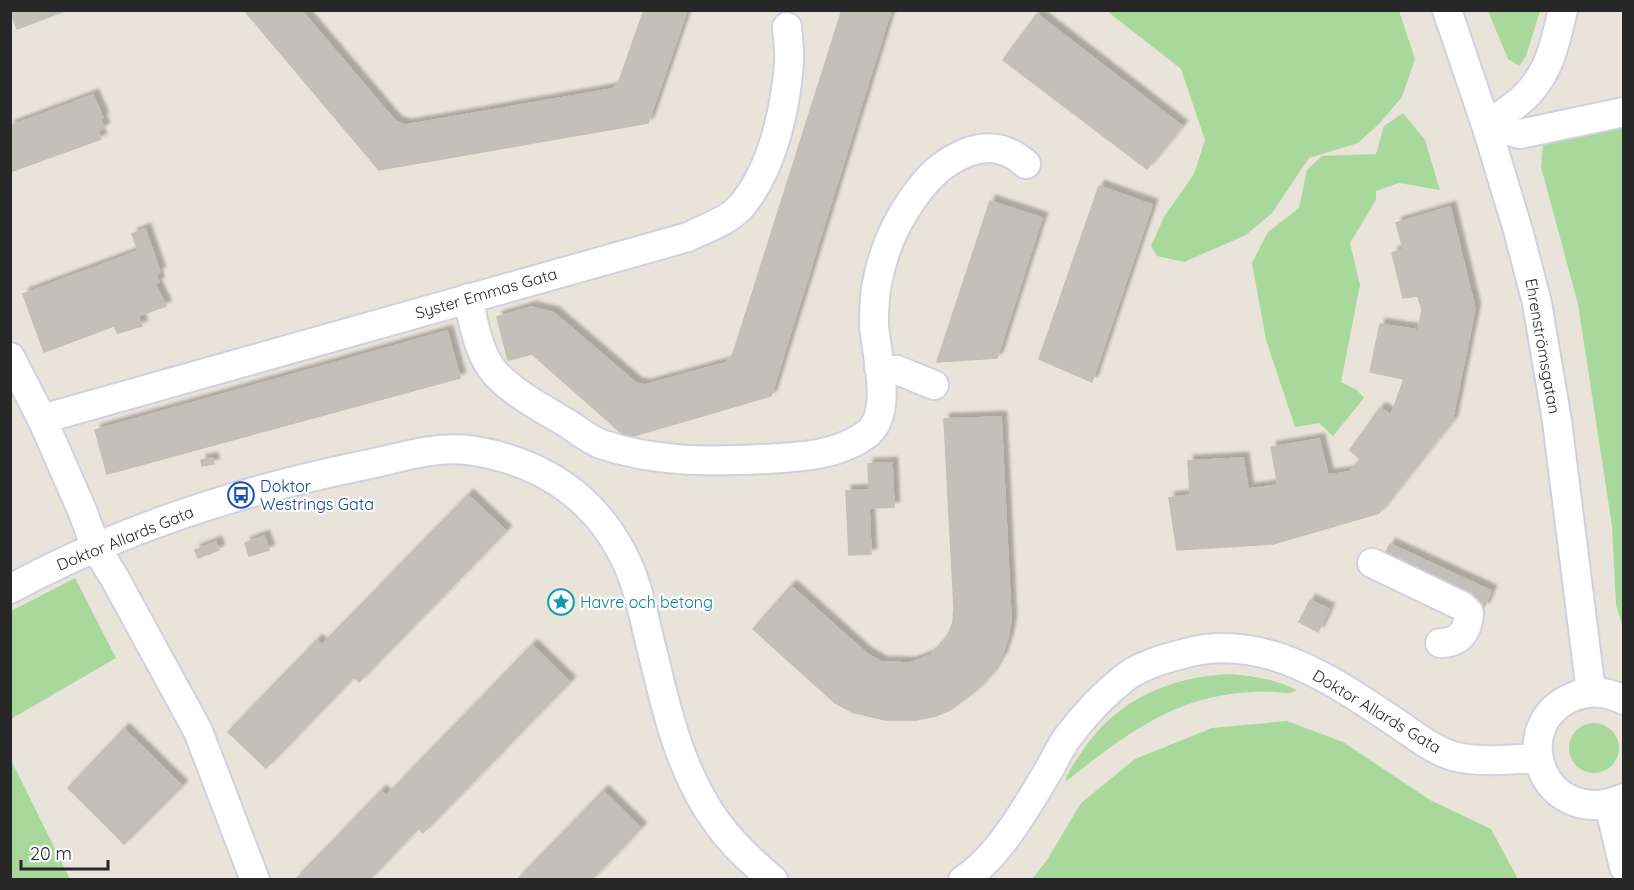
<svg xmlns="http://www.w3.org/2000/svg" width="1634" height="890" viewBox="0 0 1634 890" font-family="Quicksand,sans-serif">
<defs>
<filter id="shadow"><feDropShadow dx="5.5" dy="-5.5" stdDeviation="1.5" flood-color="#0004"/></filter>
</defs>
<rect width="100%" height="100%" fill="#e8e4da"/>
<!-- green -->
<path fill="#a9d89c" d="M1107,11H1399L1415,59L1402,97L1379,124L1358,143L1309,158L1272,213L1246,235L1184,262L1157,256L1151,246L1164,217L1194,174L1205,140L1181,69Z
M1488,11H1540L1526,56L1519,66L1508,59Z
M1403,113L1425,140L1440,190L1399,183L1376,191V200L1350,243L1360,285L1341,382L1357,390L1364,398L1333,436L1319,423L1295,427L1266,340L1252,263L1268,232L1299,208L1307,170L1322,156L1376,154L1384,126Z
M1623,121V628L1616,605L1612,526L1578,304L1541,167L1544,133Z
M75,578L116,658L11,719V611Z
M1230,674C1251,676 1277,679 1296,690C1290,696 1283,692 1275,692C1252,691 1228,693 1206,699C1151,713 1109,748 1065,782C1068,771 1076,760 1083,750C1118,699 1169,677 1230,674Z
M1287,721L1343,742L1430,800L1491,829L1518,879H1032L1047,860L1081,803L1135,759L1212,728Z
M1569 748a25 25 0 1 1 50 0a25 25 0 1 1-50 0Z
M10,760H11L70,879H11Z"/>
<!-- building -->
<path fill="#c3c0ba" stroke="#c3bfb4" stroke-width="1.5" filter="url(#shadow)" d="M10,10H67L17,29Z
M244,10H301L396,122L406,125L612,89L618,84L644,10H687L648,123L379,170Z
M842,10H891L771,396L627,438L532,354L508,360L497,317L531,307L554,313L636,383L645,385L725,363L732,357Z
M1037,14L1182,126L1147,169L1003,60Z
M93,95L103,118L100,119L104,128L98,131L101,139L10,172V126Z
M1099,186L1152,205L1092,382L1039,359Z
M990,201L1042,218L997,358L937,362Z
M1450,207L1475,309L1452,421L1415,467L1379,513L1273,544L1177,550L1169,498L1190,495L1188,461L1243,458L1248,489L1278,485L1271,447L1319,439L1328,475L1349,472L1361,460L1350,450L1380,408L1391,415L1404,379L1370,372L1380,324L1418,330L1422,310L1418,296L1403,298L1392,253L1403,249L1396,223Z
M145,229L160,272L156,274L159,282L155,284L166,306L138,316L142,326L118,333L114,326L44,352L23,294L138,251L132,234Z
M447,331L460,378L107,474L95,430Z
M1001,417L1011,620L1008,637L1002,656L991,674L977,690L950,710L935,716L917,720H885L852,712L835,703L753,629L791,586L867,654L881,662L910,663L931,655L948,635L953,622L954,608L944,419Z
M212,458L214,464L202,466L201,460Z
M892,463L894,507L869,508L871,554L849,555L846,491L869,490L868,464Z
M468,495L506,531L359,682L354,677L266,768L228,732L317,640L322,645Z
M264,536L269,550L249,556L245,543Z
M216,542L219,550L198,558L195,550Z
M1390,544L1491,591L1484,608L1382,560Z
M1310,600L1329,609L1318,632L1299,622Z
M532,645L570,682L423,833L418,828L369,880H295L381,791L386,796Z
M124,729L182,786L124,844L68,788Z
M603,791L641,828L591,880H517Z"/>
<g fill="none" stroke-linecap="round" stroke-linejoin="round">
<!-- minor casing -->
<g stroke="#d0d1de" stroke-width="32">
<path id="minor" d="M1447,10L1486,125L1518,230L1537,303L1557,421L1591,692
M1486,125C1504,113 1525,101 1537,82C1552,62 1557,34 1563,10
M1486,125L1520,134L1624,112
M468,298C474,324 478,354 496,374C514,394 547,411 570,425C580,432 590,440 601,444C654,462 708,462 763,459C798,457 838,456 867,434C894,413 876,354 874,325C874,312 874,297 877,284C882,254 894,226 911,201C927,178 942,162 968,152C990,144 1008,148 1026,164
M10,357L42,419L82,510L96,548L114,577L198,731L255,880
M879,368L897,370L934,385
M42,419L688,237C706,228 731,220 743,204C773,167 785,110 789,64C790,52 788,39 787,27
M1372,563L1462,606L1469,613C1468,632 1459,643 1440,643
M10,589C122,528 245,489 370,464C402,457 436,446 468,450C540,460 597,497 627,563C640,591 645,624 653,654C667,713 681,774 718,824C733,845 753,863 773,880
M1624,700C1608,692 1591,690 1575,696C1503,724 1544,833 1624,798
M1609,804L1624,867
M963,880C998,858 1026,808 1047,773C1054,762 1059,749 1067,738C1084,715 1105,693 1127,676C1144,664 1167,658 1186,653C1265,632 1335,682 1398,724C1416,736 1435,752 1457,757C1483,763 1512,759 1539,758"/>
</g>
<!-- minor -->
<use href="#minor" stroke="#fff" stroke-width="28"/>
</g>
<!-- icons -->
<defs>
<g id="bus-ring" transform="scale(1.35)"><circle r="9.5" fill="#fff" stroke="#1a4fb4" stroke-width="1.5"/><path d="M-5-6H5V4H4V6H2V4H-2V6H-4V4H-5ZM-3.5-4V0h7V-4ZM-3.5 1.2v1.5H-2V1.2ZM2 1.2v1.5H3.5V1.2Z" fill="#1a4fb4"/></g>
<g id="sight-ring" transform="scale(1.35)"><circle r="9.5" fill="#fff" stroke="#0f9aa8" stroke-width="1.5"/><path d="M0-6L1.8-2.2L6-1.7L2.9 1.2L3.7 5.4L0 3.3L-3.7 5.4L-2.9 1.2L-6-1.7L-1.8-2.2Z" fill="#0f9aa8"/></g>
</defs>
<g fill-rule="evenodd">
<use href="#bus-ring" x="241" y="495"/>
<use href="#sight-ring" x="561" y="602"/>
</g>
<g text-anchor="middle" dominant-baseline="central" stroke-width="4.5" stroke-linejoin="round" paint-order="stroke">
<!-- street labels -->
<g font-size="16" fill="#272727" stroke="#fff">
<text transform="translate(486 293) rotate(-16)">Syster Emmas Gata</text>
<text transform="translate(1543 346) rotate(80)">Ehrenströmsgatan</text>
<text transform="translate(125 538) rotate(-22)">Doktor Allards Gata</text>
<text transform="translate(1377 711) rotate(31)">Doktor Allards Gata</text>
</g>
<!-- transit labels -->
<g font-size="16" fill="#164399" stroke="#fff" text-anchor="start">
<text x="260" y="486">Doktor<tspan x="260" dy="18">Westrings Gata</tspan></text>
</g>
<!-- culture labels -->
<g font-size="16" fill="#0d838f" stroke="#fff" text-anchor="start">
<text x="580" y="602">Havre och betong</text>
</g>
</g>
<!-- border -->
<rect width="1634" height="890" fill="none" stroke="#272727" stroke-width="24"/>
<!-- scale -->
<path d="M21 860v9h87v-9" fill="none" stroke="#272727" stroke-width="3"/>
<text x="30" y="860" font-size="18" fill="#272727" stroke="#ffffff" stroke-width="4.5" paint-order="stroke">20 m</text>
</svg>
